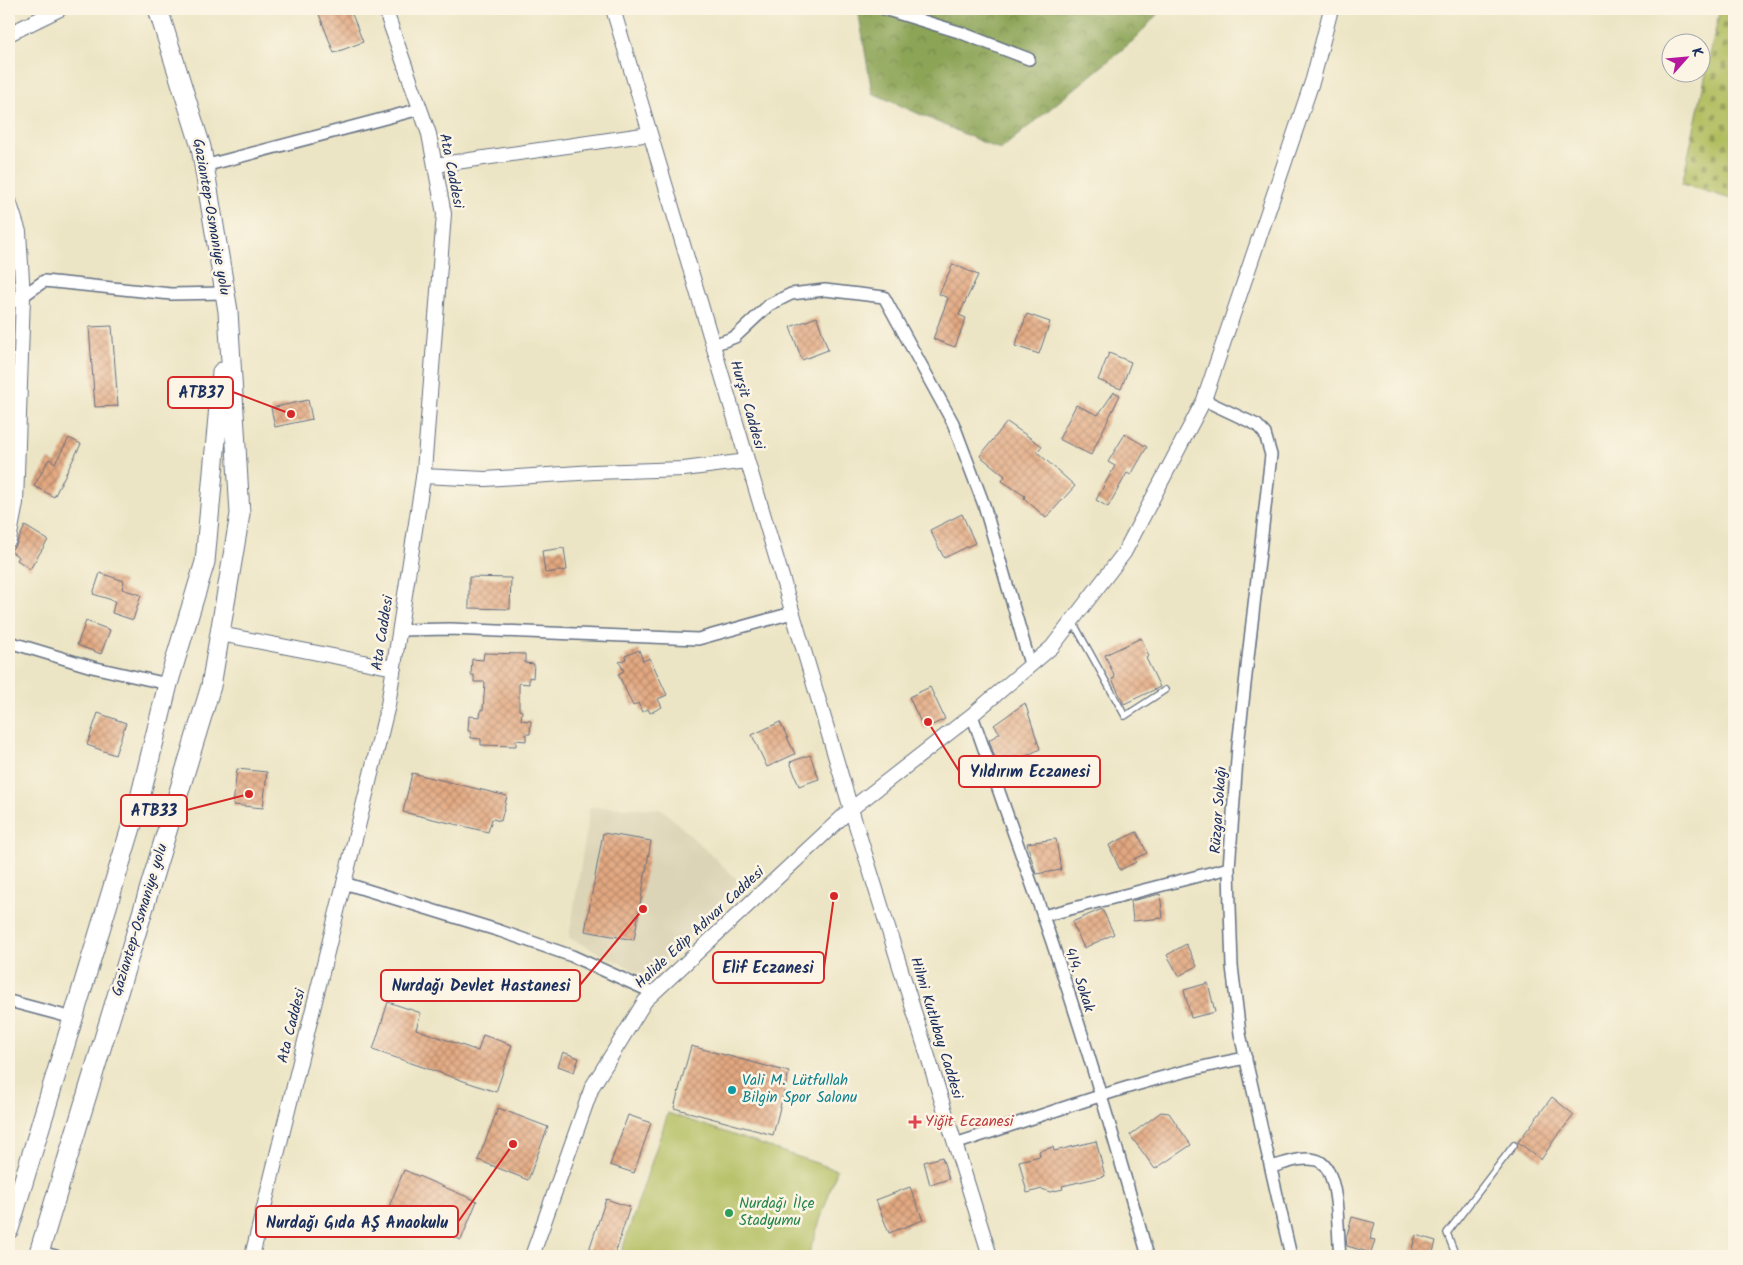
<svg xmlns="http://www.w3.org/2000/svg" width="1743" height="1265" viewBox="0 0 1743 1265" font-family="Kalam,sans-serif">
<defs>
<pattern id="forest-crowns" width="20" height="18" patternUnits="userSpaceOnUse" patternTransform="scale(1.25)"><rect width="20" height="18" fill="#8ca456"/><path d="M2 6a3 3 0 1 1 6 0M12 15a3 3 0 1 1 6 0" fill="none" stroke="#72864a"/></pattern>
<pattern id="cemetery-stones" width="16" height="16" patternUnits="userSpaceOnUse" patternTransform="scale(1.25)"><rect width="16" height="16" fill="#b1bd5f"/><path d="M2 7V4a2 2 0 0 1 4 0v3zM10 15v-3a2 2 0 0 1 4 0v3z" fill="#8f9a52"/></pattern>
<pattern id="building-cross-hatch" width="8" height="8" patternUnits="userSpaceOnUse" patternTransform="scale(1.25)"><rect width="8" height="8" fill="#e3a880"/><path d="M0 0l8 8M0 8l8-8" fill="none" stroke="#b7896c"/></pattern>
</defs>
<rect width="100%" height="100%" fill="#fcf5e5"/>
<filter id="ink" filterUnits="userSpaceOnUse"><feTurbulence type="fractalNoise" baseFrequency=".02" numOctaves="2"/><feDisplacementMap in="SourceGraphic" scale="10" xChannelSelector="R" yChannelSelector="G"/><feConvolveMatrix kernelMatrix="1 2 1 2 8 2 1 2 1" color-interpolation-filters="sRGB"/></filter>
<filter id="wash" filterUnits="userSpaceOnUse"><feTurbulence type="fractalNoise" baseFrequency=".0096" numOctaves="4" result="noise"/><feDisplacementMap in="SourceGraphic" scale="20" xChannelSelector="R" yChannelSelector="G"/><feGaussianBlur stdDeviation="1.12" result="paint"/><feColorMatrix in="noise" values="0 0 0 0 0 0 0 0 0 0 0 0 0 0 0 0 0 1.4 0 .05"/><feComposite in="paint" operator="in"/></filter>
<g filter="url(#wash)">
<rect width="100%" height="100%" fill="#ece5c5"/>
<!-- built -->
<path fill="#dcd4b6" d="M590,807L662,809L739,881L648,977L569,938Z"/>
<!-- forest -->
<path fill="url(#forest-crowns)" stroke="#546a5a" d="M858,9H1162L1135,39L1000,150L872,93Z"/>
<!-- cemetery -->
<path fill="url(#cemetery-stones)" stroke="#66765e" d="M1720,9H1734V200L1682,184Z"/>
<!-- pitch -->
<path fill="#b1bd5f" stroke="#66765e" d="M668,1113L837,1170L808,1256H620Z"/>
<g id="blocks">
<!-- building -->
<path fill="url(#building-cross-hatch)" d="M317,9H350L363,42L334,53Z
M953,264L978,275L959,315L966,318L955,347L933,339L948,298L939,294Z
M1027,314L1050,322L1039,354L1015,346Z
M817,317L828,350L802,360L790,327Z
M112,326L118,406L95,407L89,327Z
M1109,353L1131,362L1121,389L1098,380Z
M1114,392L1120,395L1091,455L1059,439L1076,405L1098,415Z
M308,400L312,419L275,427L271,408Z
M1007,422L1042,446L1037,452L1075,486L1046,518L1024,498L1025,496L1002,481L1005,476L980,456Z
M1125,434L1147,447L1131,475L1127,473L1108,507L1096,500L1115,466L1108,462Z
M69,438L81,444L54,497L34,486L49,459L55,463Z
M962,514L975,543L944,558L930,530Z
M25,526L48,540L30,569L17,560L19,557L10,551L16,545Z
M564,548L567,570L545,573L542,551Z
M100,573L124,581L122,589L141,595L133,620L112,613L115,601L93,594Z
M469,577L511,578L510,609L469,608Z
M86,621L110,630L101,654L77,645Z
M1141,638L1149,656L1146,658L1160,687L1124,704L1112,679L1115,678L1105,655Z
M639,650L643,661L650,658L667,695L658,699L662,707L650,713L648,709L642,712L638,703L633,706L618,674L624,671L619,662L626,659L625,656Z
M484,653L525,654V663L534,664L533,678L529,677V684L519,683V710L522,711L521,720L531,721L530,734H526V741L516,740V746L481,745V739L471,738V731H468L469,716L480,717L481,709L483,710L485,682H474V675H471L472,659L483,660Z
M930,687L945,719L924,729L909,697Z
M1025,703L1040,749L999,770L989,740L1000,733L994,725Z
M98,713L126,723L115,755L87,745Z
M780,722L795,754L767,767L752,735Z
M810,755L819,779L799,786L790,762Z
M237,769L267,772L263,808L233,805Z
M412,773L507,796L501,821L492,819L488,832L403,812Z
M1137,832L1147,853L1134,859L1136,862L1120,870L1109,845Z
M603,833L651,841L634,940L585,931Z
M1056,839L1061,870L1036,874L1027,843Z
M1160,894L1163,918L1133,921L1131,901Z
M1102,909L1114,934L1084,948L1072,922Z
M1186,944L1197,966L1179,976L1167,955Z
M1208,983L1215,1012L1191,1018L1184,990Z
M388,1002L421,1013L416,1029L478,1051L483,1035L512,1045L496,1092L373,1050Z
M691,1046L789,1072L773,1135L674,1108Z
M563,1052L579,1058L574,1072L558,1066Z
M1552,1097L1574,1115L1554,1140L1541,1160L1518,1142Z
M498,1108L548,1127L528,1180L478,1160Z
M1161,1112L1169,1113L1191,1145L1155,1169L1130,1135Z
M628,1115L651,1123L634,1173L610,1165Z
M1096,1141L1105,1176L1062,1186L1063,1189L1050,1192L1042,1189L1027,1193L1019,1161L1040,1156L1039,1151L1053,1147L1054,1151Z
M942,1157L949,1179L930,1185L924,1162Z
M404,1170L477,1201L461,1240L388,1209Z
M910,1187L923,1220L889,1233L876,1200Z
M606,1199L630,1207L614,1256H587Z
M1352,1217L1375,1223L1370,1239L1375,1240L1371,1253L1347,1246L1346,1238Z
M1416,1235L1436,1241L1432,1256H1410Z"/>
</g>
</g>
<g filter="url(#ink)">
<use href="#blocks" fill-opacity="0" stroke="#646f82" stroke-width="1"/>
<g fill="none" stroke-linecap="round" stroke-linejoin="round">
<!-- service casing -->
<g stroke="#646f82" stroke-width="8">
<path id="service" d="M1073,622L1125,716L1165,690
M1456,1256L1447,1233L1514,1145"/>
</g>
<!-- minor casing -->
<g stroke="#646f82" stroke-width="14">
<path id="minor" d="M884,9L959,32L1029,59
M204,166L420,109
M9,304L23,296L44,281L171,294L225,293
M713,345L735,337L769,305L791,294L825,290L884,297L953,423L984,505L1030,664
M1204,400L1257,425L1265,434L1271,455L1238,746L1229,868L1230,907L1232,966L1240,1034L1291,1256
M400,630L450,629L698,639L792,613
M9,642L92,667L168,684
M972,715C995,782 1019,849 1043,916C1082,1028 1115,1142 1148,1256
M344,883L500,931L572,956L654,993
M1043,916L1229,868
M9,1001L73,1018
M955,1144C1051,1113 1147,1076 1246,1058
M1271,1167C1284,1164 1302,1156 1316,1160C1341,1166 1337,1235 1340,1256
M40,1252L56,1256"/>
</g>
<!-- tertiary casing -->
<g stroke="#646f82" stroke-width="16">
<path id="tertiary" d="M613,9L851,809L990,1256
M9,34L60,9
M435,165L650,134
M9,201L19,232L23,296L16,503L9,540
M423,476L485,479L594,472L684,469L747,461
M220,634L394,668
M252,1256L388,705L424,471L444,214L429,134L385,9
M532,1256L592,1087L645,1001L851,809L972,715L1052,647L1124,553L1204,400L1313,79L1331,9"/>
</g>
<!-- trunk casing -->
<g stroke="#646f82" stroke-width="21">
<path id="trunk" d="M9,1229L140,798L168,684L205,562L222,372
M38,1256L211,686L240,514L228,311L201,147L158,9"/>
</g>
<!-- service -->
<use href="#service" stroke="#fff" stroke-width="5.5"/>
<!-- minor -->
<use href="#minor" stroke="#fff" stroke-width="11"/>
<!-- tertiary -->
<use href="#tertiary" stroke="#fff" stroke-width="14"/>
<!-- trunk -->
<use href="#trunk" stroke="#fff" stroke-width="19"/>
</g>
</g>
<!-- markers -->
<circle fill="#0f9aa8" stroke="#fcf5e5" stroke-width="2" cx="732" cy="1090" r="5"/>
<path fill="#e0444e" stroke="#fcf5e5" stroke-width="2" d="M912.5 1114.5h5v5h5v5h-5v5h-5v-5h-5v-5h5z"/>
<circle fill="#2e9e5b" stroke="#fcf5e5" stroke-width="2" cx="729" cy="1213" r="5"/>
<g text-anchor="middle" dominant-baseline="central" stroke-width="5" stroke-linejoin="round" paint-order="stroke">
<!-- street labels -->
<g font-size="15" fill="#1b2f5e" stroke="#fcf5e5">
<text transform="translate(451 171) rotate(79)">Ata Caddesi</text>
<text transform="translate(211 217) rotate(80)">Gaziantep-Osmaniye yolu</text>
<text transform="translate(747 405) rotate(74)">Hurşit Caddesi</text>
<text transform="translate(383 633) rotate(-81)">Ata Caddesi</text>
<text transform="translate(1219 810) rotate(-86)">Rüzgar Sokağı</text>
<text transform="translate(140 920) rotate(-73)">Gaziantep-Osmaniye yolu</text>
<text transform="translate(700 928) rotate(-43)">Halide Edip Adıvar Caddesi</text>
<text transform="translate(1079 980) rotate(72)">414. Sokak</text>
<text transform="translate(292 1026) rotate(-76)">Ata Caddesi</text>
<text transform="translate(936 1028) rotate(73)">Hilmi Kutlubay Caddesi</text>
</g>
<!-- culture labels -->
<g font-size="15" fill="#0d838f" stroke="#fcf5e5" text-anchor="start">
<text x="742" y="1081">Vali M. Lütfullah<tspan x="742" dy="17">Bilgin Spor Salonu</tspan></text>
</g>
<!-- health labels -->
<g font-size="15" fill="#be3a42" stroke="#fcf5e5" text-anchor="start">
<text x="925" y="1122">Yiğit Eczanesi</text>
</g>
<!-- leisure labels -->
<g font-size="15" fill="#27864d" stroke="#fcf5e5" text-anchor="start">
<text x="739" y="1204">Nurdağı İlçe<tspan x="739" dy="17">Stadyumu</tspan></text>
</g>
</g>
<!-- callouts -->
<path fill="none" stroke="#d62828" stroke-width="2" d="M291 414L233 392M928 722L959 771M249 794L187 810M834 896L824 968M643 909L580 985M513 1144L458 1222"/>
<g fill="#d62828" stroke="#fcf5e5" stroke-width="2">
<circle cx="291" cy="414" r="5"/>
<circle cx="928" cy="722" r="5"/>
<circle cx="249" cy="794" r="5"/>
<circle cx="834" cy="896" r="5"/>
<circle cx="643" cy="909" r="5"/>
<circle cx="513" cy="1144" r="5"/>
</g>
<g fill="#fcf5e5" stroke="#d62828" stroke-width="2">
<rect x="168" y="377" width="65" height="31" rx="5"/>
<rect x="959" y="756" width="141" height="31" rx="5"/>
<rect x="121" y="795" width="66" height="31" rx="5"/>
<rect x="713" y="952" width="111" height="31" rx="5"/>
<rect x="381" y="970" width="199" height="31" rx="5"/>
<rect x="256" y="1206" width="202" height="31" rx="5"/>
</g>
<g font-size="16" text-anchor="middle" font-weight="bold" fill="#1b2f5e">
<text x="201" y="398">ATB37</text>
<text x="1030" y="777">Yıldırım Eczanesi</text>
<text x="154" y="816">ATB33</text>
<text x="768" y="973">Elif Eczanesi</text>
<text x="481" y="991">Nurdağı Devlet Hastanesi</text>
<text x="357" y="1228">Nurdağı Gıda AŞ Anaokulu</text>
</g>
<!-- margin -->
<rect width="1743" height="1265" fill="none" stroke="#fcf5e5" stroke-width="30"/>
<!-- north arrow -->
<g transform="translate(1686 58) rotate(63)"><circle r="24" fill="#fcf5e5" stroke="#a2a6af"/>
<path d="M0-4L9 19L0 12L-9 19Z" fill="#b5179e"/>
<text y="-8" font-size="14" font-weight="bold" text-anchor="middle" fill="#1b2f5e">K</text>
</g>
</svg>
